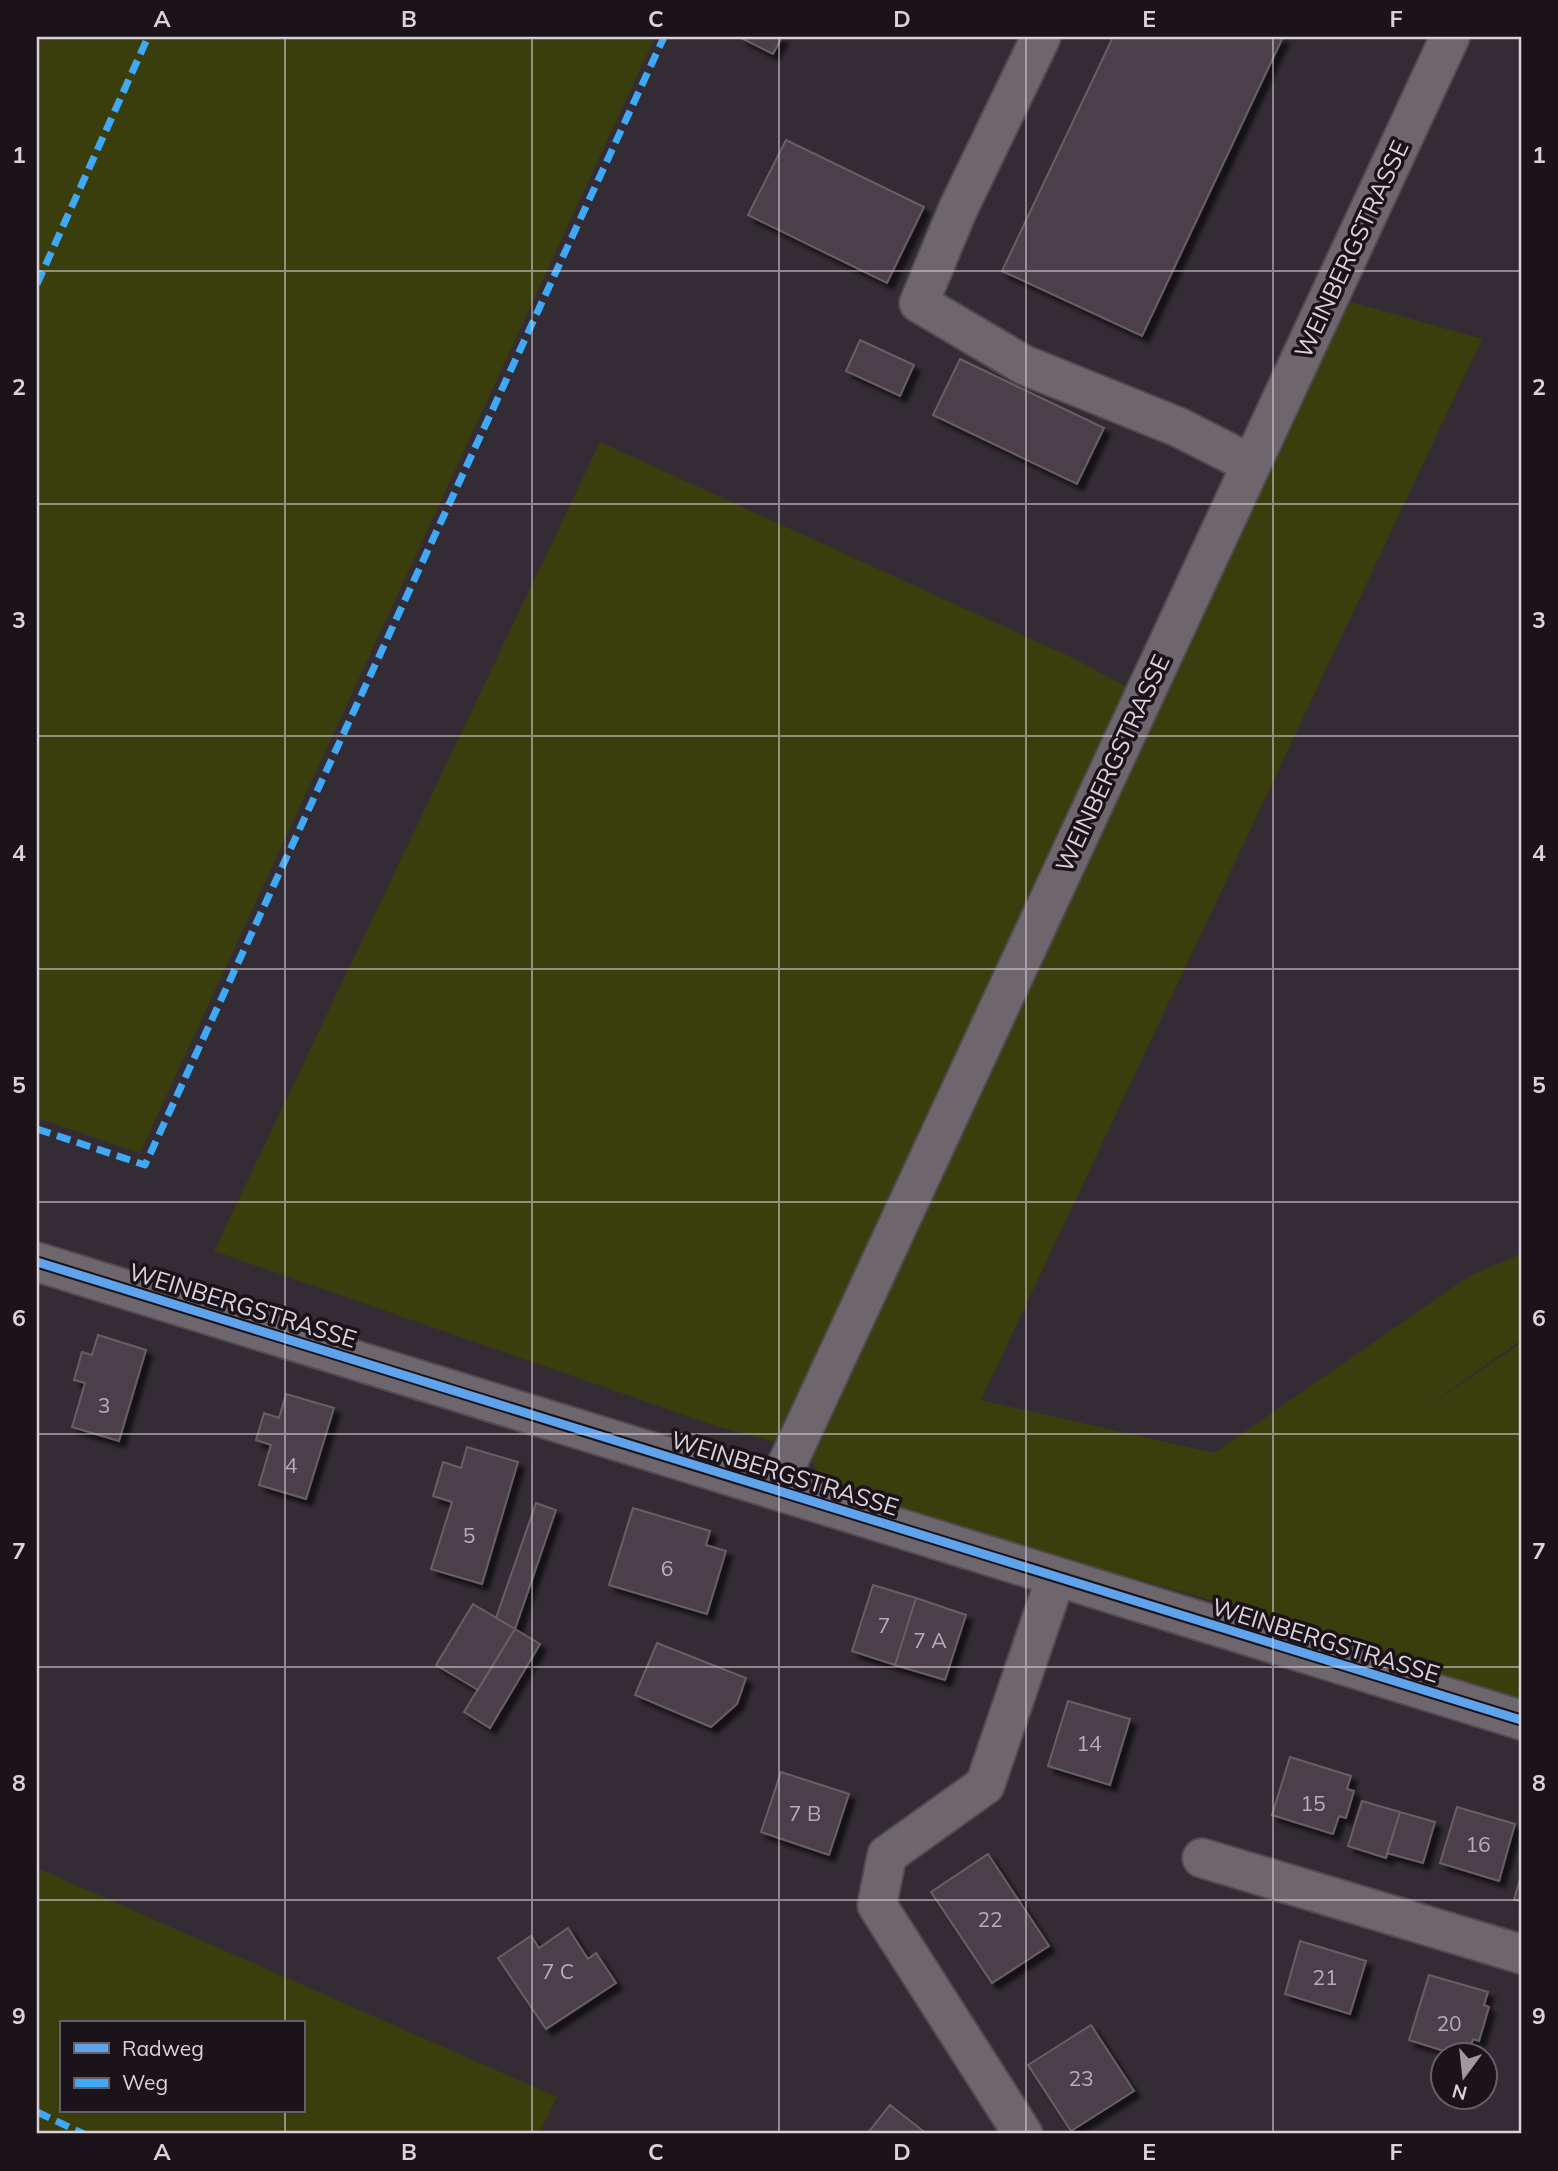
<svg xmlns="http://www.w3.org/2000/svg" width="1558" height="2171" viewBox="0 0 1558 2171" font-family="Mulish,sans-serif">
<defs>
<filter id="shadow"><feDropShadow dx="6" dy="6" stdDeviation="2" flood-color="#0009"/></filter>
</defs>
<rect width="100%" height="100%" fill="#332c34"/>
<!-- green -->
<path fill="#3a3e0d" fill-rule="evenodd" d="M37,37H655L140,1153L37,1118Z
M1344,300L1482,339L981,1400L1214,1453L1469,1276L1521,1254V1340L1414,1416L1521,1343V1720L1220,1628L1230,1605L1015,1546L822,1481L807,1452Z
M600,442L1073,658L1131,689L774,1442L719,1427L214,1251Z
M37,1868L557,2097L539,2134H37ZM303,2022V2110H61V2022Z"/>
<!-- building -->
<path fill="#4c4049" stroke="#675f65" stroke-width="2" filter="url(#shadow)" d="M739,37H782L773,54Z
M1113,37H1283L1142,336L1002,271Z
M786,140L924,207L887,283L748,215Z
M860,340L914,365L900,396L846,371Z
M960,359L1104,428L1077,484L933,415Z
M98,1335L146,1350L119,1441L72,1427L85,1383L74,1380L82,1352L92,1355Z
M286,1394L334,1408L306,1499L259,1485L271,1445L256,1440L264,1413L279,1418Z
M467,1447L518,1462L482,1584L431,1569L452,1502L433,1496L443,1462L461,1468Z
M536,1503L556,1510L515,1629L496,1618Z
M633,1508L710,1531L706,1545L726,1551L707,1614L609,1585Z
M873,1585L916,1598L895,1665L852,1651Z
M916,1598L966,1615L945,1680L895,1665Z
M473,1604L515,1629L478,1690L436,1665Z
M515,1629L540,1644L490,1728L464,1712Z
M657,1643L746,1678L737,1704L711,1727L635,1695Z
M1068,1701L1130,1719L1110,1785L1048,1766Z
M1290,1757L1351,1776L1347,1789L1354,1791L1346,1818L1339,1816L1333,1834L1272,1815Z
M781,1772L849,1794L829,1855L761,1832Z
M1362,1801L1400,1812L1386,1858L1348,1846Z
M1457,1807L1515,1824L1499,1881L1440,1863Z
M1400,1812L1435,1822L1423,1863L1387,1853Z
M988,1854L1049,1946L992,1983L931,1892Z
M1521,1875V1901L1514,1900Z
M568,1928L588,1959L596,1953L616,1983L546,2029L498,1958L531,1936L539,1948Z
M1300,1941L1366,1961L1350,2014L1285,1994Z
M1429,1975L1488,1992L1484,2005L1489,2007L1479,2041L1473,2039L1468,2056H1460L1409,2040Z
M1091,2025L1134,2091L1071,2131L1028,2065Z
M890,2105L927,2134H867Z"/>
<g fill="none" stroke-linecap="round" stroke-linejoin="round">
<!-- minor casing -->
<g stroke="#504a51" stroke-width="42">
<path id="minor" d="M1041,37L958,209L919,303L1024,365L1178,427L1251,464
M37,1262L1521,1720
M775,1490L1450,37
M1202,1858L1521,1954
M1023,2134L877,1905L887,1855L985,1785L1056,1577"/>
</g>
<!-- minor -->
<use href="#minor" stroke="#6d676d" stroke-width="38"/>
<!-- quiet -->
<path stroke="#3fa9f5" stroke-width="7" stroke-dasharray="14 7" stroke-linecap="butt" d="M37,284L148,37
M37,1129L145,1165L664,37
M37,2112L84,2134"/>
<!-- cycleway casing -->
<g stroke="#1a131a" stroke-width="13">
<path id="cycleway" d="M37,1262L1521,1720"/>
</g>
<!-- cycleway -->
<use href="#cycleway" stroke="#60a3ed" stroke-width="9"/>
</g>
<!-- grid -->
<path fill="none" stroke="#dad1db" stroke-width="2" stroke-opacity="0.55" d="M285,37V2022M532,37V2134M779,37V2134M1026,37V2134M1273,37V2134M37,271H1521M37,504H1521M37,736H1521M37,969H1521M37,1202H1521M37,1434H1521M37,1667H1521M37,1900H1521M285,2110V2134"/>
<g text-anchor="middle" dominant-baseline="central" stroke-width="7" stroke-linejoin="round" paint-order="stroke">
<!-- number labels -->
<g font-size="21" fill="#b6adb6">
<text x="104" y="1405">3</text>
<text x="291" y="1465">4</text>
<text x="469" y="1535">5</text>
<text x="667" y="1568">6</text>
<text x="884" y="1625">7</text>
<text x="930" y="1640">7 A</text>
<text x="1089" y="1743">14</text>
<text x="1313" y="1803">15</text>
<text x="805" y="1813">7 B</text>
<text x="1478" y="1844">16</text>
<text x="990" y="1919">22</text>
<text x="558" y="1971">7 C</text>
<text x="1325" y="1977">21</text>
<text x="1449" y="2023">20</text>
<text x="1081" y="2078">23</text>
</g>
<!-- street labels -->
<g font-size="24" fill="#dad1db" stroke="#1a131a">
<text transform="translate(1351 249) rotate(-65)">WEINBERGSTRASSE</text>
<text transform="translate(1112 763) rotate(-65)">WEINBERGSTRASSE</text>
<text transform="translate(243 1305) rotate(17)">WEINBERGSTRASSE</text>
<text transform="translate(785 1473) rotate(17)">WEINBERGSTRASSE</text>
<text transform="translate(1326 1640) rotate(17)">WEINBERGSTRASSE</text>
</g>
</g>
<!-- border -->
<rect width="1558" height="2171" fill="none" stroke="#1a131a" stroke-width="77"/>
<!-- legend -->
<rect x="60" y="2021" width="245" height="91" fill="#1a131a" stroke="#675f67" stroke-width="2"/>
<rect x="74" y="2043" width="35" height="10" fill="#60a3ed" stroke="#675f67" stroke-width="2"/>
<text x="122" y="2056" font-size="21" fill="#dad1db">Radweg</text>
<rect x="74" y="2078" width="35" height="10" fill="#3fa9f5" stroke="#675f67" stroke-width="2"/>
<text x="122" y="2090" font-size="21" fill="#dad1db">Weg</text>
<!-- north arrow -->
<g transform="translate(1464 2076) rotate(195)"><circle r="33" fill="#1a131a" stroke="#675f67" stroke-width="2"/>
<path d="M0-5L12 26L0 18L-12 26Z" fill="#a097a1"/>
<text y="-10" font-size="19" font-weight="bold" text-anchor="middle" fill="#dad1db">N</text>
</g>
<rect x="38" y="38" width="1482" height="2094" fill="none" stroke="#dad1db" stroke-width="2.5"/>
<g font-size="23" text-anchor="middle" font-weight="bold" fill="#dad1db">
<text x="162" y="27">A</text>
<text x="409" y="27">B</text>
<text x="656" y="27">C</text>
<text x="902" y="27">D</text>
<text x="1149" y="27">E</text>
<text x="1396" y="27">F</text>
<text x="19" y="163">1</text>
<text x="1539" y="163">1</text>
<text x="19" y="395">2</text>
<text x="1539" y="395">2</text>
<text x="19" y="628">3</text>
<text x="1539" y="628">3</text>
<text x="19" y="861">4</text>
<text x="1539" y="861">4</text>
<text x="19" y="1093">5</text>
<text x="1539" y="1093">5</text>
<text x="19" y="1326">6</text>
<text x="1539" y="1326">6</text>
<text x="19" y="1559">7</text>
<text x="1539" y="1559">7</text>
<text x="19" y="1791">8</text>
<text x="1539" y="1791">8</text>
<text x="19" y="2024">9</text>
<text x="1539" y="2024">9</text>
<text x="162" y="2160">A</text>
<text x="409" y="2160">B</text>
<text x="656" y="2160">C</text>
<text x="902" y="2160">D</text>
<text x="1149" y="2160">E</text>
<text x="1396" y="2160">F</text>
</g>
</svg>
